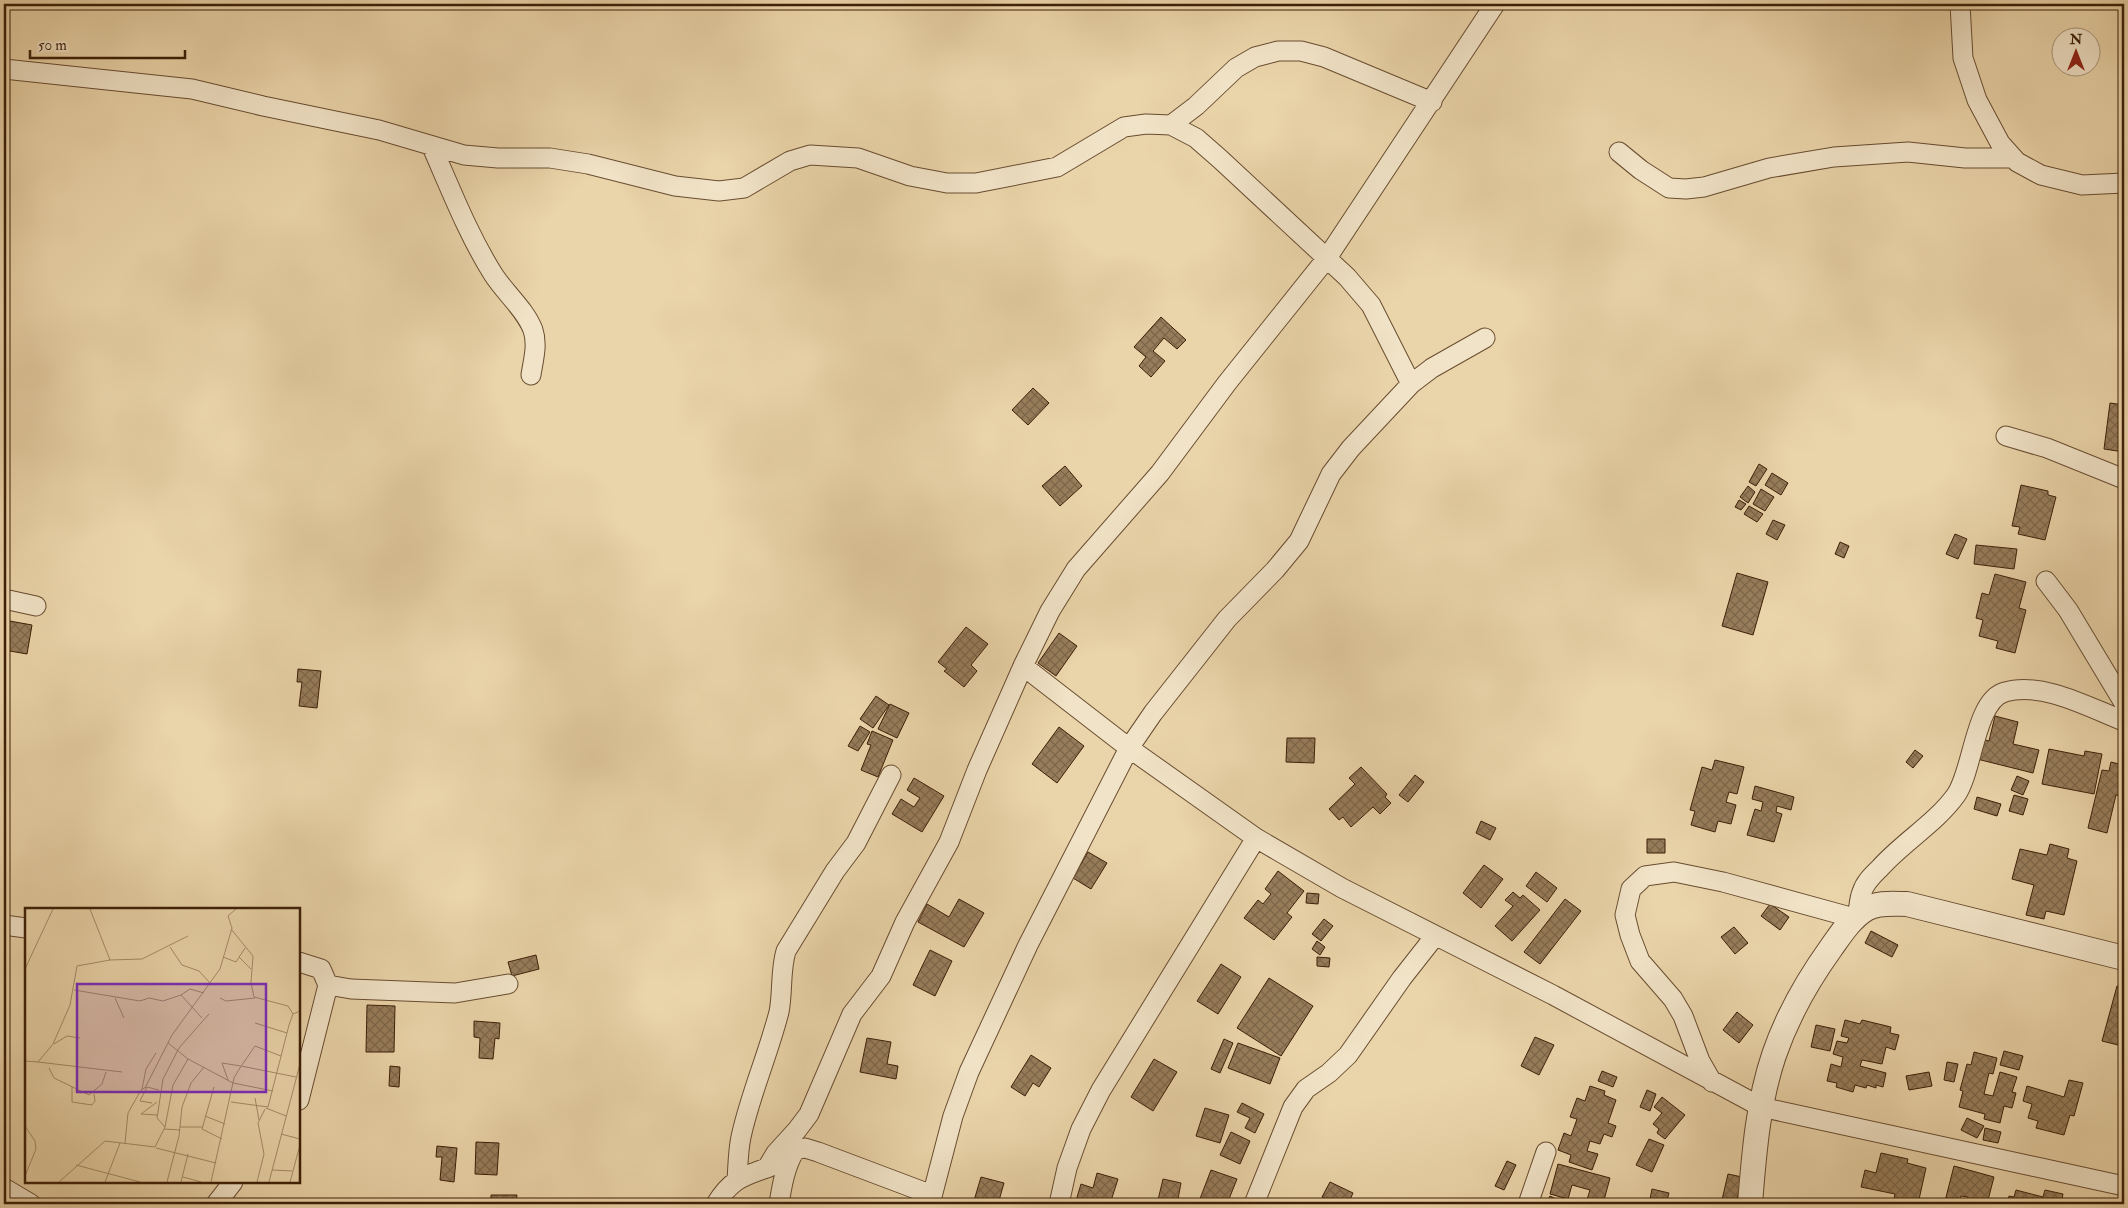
<svg xmlns="http://www.w3.org/2000/svg" width="2128" height="1208" viewBox="0 0 2128 1208" font-family="'IM FELL Double Pica',serif">
<defs>
<pattern id="building-cross-hatch" width="8" height="8" patternUnits="userSpaceOnUse" patternTransform="scale(1.25)"><rect width="8" height="8" fill="#977d5b"/><path d="M0 0l8 8M0 8l8-8" fill="none" stroke="#7c6649"/></pattern>
</defs>
<rect width="100%" height="100%" fill="#ead4a9"/>
<filter id="stains"><feTurbulence type="fractalNoise" baseFrequency=".004" numOctaves="4"/><feColorMatrix values="0 0 0 0 .2 0 0 0 0 .09 0 0 0 0 .02 0 0 0 .5 -.17"/></filter>
<radialGradient id="worn" r=".72"><stop offset=".6" stop-color="#630" stop-opacity="0"/><stop offset="1" stop-color="#630" stop-opacity=".3"/></radialGradient>
<!-- building -->
<path fill="url(#building-cross-hatch)" stroke="#3d1f07" d="M1161,317L1186,340L1177,349L1164,338L1153,351L1165,361L1151,377L1139,366L1146,357L1134,347Z
M1033,388L1049,403L1028,425L1012,410Z
M2110,403L2124,405V452L2104,449Z
M1759,464L1767,469L1756,486L1749,482Z
M1065,466L1082,486L1060,506L1042,486Z
M1772,473L1788,483L1781,495L1765,485Z
M2021,485L2048,491V495L2056,497L2045,540L2018,534L2020,527L2012,526Z
M1748,486L1755,492L1748,503L1740,497Z
M1761,489L1774,497L1765,511L1753,504Z
M1739,500L1746,504L1741,510L1735,507Z
M1749,506L1763,514L1757,522L1744,514Z
M1773,520L1785,525L1777,540L1766,534Z
M1955,534L1967,539L1958,559L1946,554Z
M1840,542L1849,546L1844,558L1835,554Z
M1976,545L2017,549L2014,569L1974,564Z
M1737,573L1768,582L1753,635L1722,626Z
M1995,574L2026,582L2019,608L2026,610L2015,653L1996,648L1998,641L1979,636L1983,620L1976,618L1982,593L1989,595Z
M4,620L32,625L27,654L4,650Z
M966,627L988,644L971,665L977,671L964,687L944,671L947,669L938,662Z
M1059,633L1077,646L1056,676L1038,663Z
M298,669L321,671L317,708L299,706L302,682H297Z
M876,696L889,705L873,728L860,719Z
M890,704L909,713L897,738L878,729Z
M1995,716L2018,722L2013,744L2039,750L2033,773L1977,759L1982,739L1989,741Z
M860,726L870,732L858,751L848,746Z
M1059,727L1084,746L1057,783L1032,764Z
M872,731L893,740L878,777L861,770L871,745L867,744Z
M1287,738H1315L1314,763L1286,762Z
M2049,749L2084,756L2085,751L2102,754L2094,794L2042,784Z
M1915,750L1923,756L1913,768L1906,762Z
M1715,760L1744,767L1737,794L1729,792L1726,802L1736,805L1731,824L1718,821L1715,832L1691,825L1695,811L1690,810L1702,767L1712,770Z
M2111,762L2123,765L2121,771L2124,772V797L2116,795L2107,833L2088,828L2102,770L2109,771Z
M1361,767L1387,794L1385,797L1391,803L1380,814L1373,807L1351,827L1343,817L1339,820L1329,809L1355,784L1349,778Z
M1415,775L1424,782L1408,802L1399,795Z
M2017,776L2029,781L2023,795L2011,790Z
M914,778L944,796L922,832L892,814L901,799L914,807L920,798L907,790Z
M1755,786L1794,797L1791,810L1777,806L1776,812L1782,814L1774,842L1747,835L1755,809L1761,811L1763,802L1752,799Z
M2014,795L2028,799L2023,815L2009,811Z
M1977,797L2001,804L1997,816L1974,809Z
M1481,821L1496,828L1490,840L1476,833Z
M1647,839H1665V853H1647Z
M2050,844L2069,849L2067,858L2077,861L2064,915L2046,911L2044,919L2026,915L2034,885L2012,879L2020,849L2047,855Z
M1088,852L1107,863L1091,889L1073,878Z
M1484,865L1503,879L1481,908L1463,893Z
M1278,871L1304,891L1287,913L1292,917L1274,940L1244,918L1258,900L1263,904L1271,894L1265,889Z
M1536,872L1557,888L1547,902L1526,886Z
M1513,892L1520,898L1523,895L1540,910L1512,941L1495,926L1513,906L1505,900Z
M1307,893L1319,894L1318,904L1306,903Z
M959,899L984,913L964,947L918,922L927,904L949,917Z
M1565,899L1581,911L1540,964L1524,952Z
M1770,904L1789,917L1780,930L1761,916Z
M1324,919L1333,926L1321,941L1312,934Z
M1734,927L1748,943L1735,954L1721,937Z
M1871,931L1898,945L1892,957L1865,943Z
M1317,941L1325,947L1320,955L1312,949Z
M930,950L952,961L935,996L913,985Z
M536,955L539,969L512,976L508,962Z
M1317,957L1330,958L1329,967L1317,966Z
M1221,964L1241,977L1218,1014L1197,1001Z
M1269,978L1313,1006L1281,1056L1237,1028Z
M2117,986L2124,988V1038L2122,1046L2102,1041Z
M367,1005L395,1006L394,1052H366Z
M1737,1012L1753,1025L1739,1043L1723,1030Z
M1845,1020L1860,1024L1862,1020L1891,1027L1890,1033L1899,1035L1895,1050L1886,1047L1882,1064L1862,1060L1860,1066L1886,1073L1883,1087L1876,1085V1088L1867,1085L1866,1088L1855,1085L1853,1092L1836,1087L1837,1083L1827,1081L1831,1064L1841,1067L1843,1057L1833,1054L1837,1041L1847,1043L1849,1038L1841,1036Z
M474,1021L500,1023L499,1039L495,1038L493,1059L479,1058L480,1038L474,1037Z
M1816,1025L1835,1029L1830,1051L1811,1047Z
M1535,1037L1554,1045L1539,1075L1521,1066Z
M867,1038L891,1042L887,1064L898,1066L896,1079L860,1072Z
M1224,1039L1233,1043L1220,1073L1211,1069Z
M1238,1043L1280,1058L1270,1084L1228,1068Z
M2004,1051L2023,1056L2019,1070L2000,1065Z
M1974,1052L1997,1058L1993,1074L1989,1073L1984,1094L1993,1096L2000,1072L2017,1077L2012,1092L2016,1093L2012,1108L2004,1106L2000,1123L1984,1119L1985,1114L1959,1107L1963,1091L1960,1090L1967,1064L1971,1065Z
M1031,1055L1051,1068L1039,1087L1033,1083L1025,1096L1011,1087Z
M1154,1059L1177,1072L1153,1111L1131,1097Z
M1947,1062L1958,1064L1954,1082L1944,1080Z
M390,1066L400,1067L399,1087L389,1086Z
M1602,1071L1617,1077L1613,1087L1598,1081Z
M1929,1072L1932,1086L1909,1090L1906,1076Z
M2069,1080L2083,1083L2074,1116L2070,1115L2064,1135L2036,1128L2038,1121L2028,1118L2032,1104L2023,1101L2027,1086L2064,1097Z
M1590,1086L1605,1091L1604,1095L1616,1100L1608,1123L1616,1126L1612,1137L1604,1134L1600,1144L1590,1141L1587,1151L1598,1154L1592,1170L1569,1162L1571,1155L1558,1150L1564,1133L1571,1136L1577,1119L1570,1117L1577,1098L1585,1101Z
M1647,1090L1656,1094L1650,1111L1640,1107Z
M1662,1097L1685,1115L1665,1139L1657,1133L1659,1129L1653,1124L1662,1113L1654,1107Z
M1242,1103L1264,1114L1255,1133L1245,1128L1250,1118L1237,1112Z
M1205,1108L1229,1115L1220,1143L1196,1136Z
M1967,1118L1984,1126L1977,1138L1961,1130Z
M1985,1128L2001,1132L1998,1143L1983,1140Z
M1231,1132L1250,1141L1240,1164L1220,1155Z
M1649,1139L1664,1145L1652,1172L1636,1165Z
M476,1142L499,1143L497,1175L475,1174Z
M437,1146L457,1148L454,1182L440,1180L442,1157H436Z
M1881,1153L1908,1159L1907,1163L1926,1168L1918,1204H1893L1895,1194L1861,1187L1865,1170L1876,1173Z
M1507,1161L1516,1165L1504,1190L1495,1186Z
M1558,1164L1610,1178L1603,1204L1586,1203L1590,1190L1572,1185L1568,1199L1550,1194Z
M1954,1166L1994,1177L1987,1204H1966L1968,1197L1961,1196L1959,1204L1945,1201Z
M1211,1170L1237,1179L1227,1204H1198Z
M1097,1173L1118,1179L1110,1204H1075L1081,1184L1093,1188Z
M1728,1174L1742,1177L1736,1204H1721Z
M981,1177L1004,1183L998,1204H973Z
M1163,1179L1181,1183L1177,1204H1157Z
M1330,1182L1353,1193L1348,1204H1336L1322,1197Z
M1652,1189L1669,1193L1666,1204H1649Z
M2016,1190L2043,1197L2045,1190L2063,1194L2061,1204H2007L2009,1196L2014,1197Z
M491,1195H517L516,1204H491Z
M1550,1196L1562,1202L1560,1204H1546Z
M825,1200L847,1204H824Z"/>
<g fill="none" stroke-linecap="round" stroke-linejoin="round">
<!-- minor casing -->
<g stroke="#684c30" stroke-width="21">
<path id="minor" d="M1960,4L1963,58L1977,100L2000,143L2017,162L2041,175L2082,185L2124,183
M4,69L192,89L263,106L379,130L464,155L498,158H550L588,164L675,186L719,191L744,188L790,161L810,155L858,158L910,176L947,183H976L1057,167L1124,127L1146,124L1171,125L1196,138L1220,159L1347,277L1371,305L1411,384
M1171,125L1196,106L1236,68L1255,57L1278,51H1301L1324,57L1432,102
M432,147C451,190 468,234 493,274C505,293 525,309 533,330C538,345 533,361 531,375
M1619,152L1641,170L1669,188L1686,189L1704,187L1769,168L1834,157L1908,152L1965,158H2013
M2006,436L2047,448L2124,479
M2046,581L2068,610L2124,703
M4,599L36,606
M1023,666L1129,748L1256,838L1342,888L1553,995L1761,1107L2124,1186
M1858,914C1859,907 1859,899 1862,892C1865,882 1873,875 1880,868C1903,842 1936,823 1956,795C1973,771 1975,700 2005,692C2042,681 2090,708 2124,721
M4,925L26,928
M299,962L321,969L328,985L351,989L455,993L508,984
M1712,1082L1700,1061L1683,1016L1673,999L1640,961L1630,935L1625,915L1631,889L1645,876L1674,872L1723,882L1854,918
M299,1100L328,985
M767,1168L776,1153L797,1130L809,1114L852,1014L881,976L905,922L949,842L977,770L1023,666L1050,611L1076,569L1160,473L1227,383L1327,258L1495,4
M737,1180C738,1166 738,1151 741,1137C750,1095 768,1055 779,1012C783,992 780,971 786,951L835,871L856,843L891,775
M4,1188L31,1204
M216,1204L233,1182
M716,1204C734,1174 749,1176 779,1163
M779,1204C782,1185 785,1167 795,1150L805,1148L818,1152L932,1195
M930,1204L953,1116L969,1072L1028,945L1129,748L1153,713L1227,619L1275,570L1299,541L1331,474L1351,448L1411,384L1432,368L1485,338
M1059,1204L1067,1168L1081,1129L1101,1090L1256,838
M1254,1204L1293,1107L1306,1089L1329,1073L1348,1055L1402,978L1435,936
M1528,1204L1546,1152"/>
</g>
<!-- tertiary casing -->
<g stroke="#684c30" stroke-width="26">
<path id="tertiary" d="M1750,1204C1754,1154 1758,1102 1774,1055C1787,1017 1808,980 1831,948C1841,934 1851,918 1866,909C1878,902 1894,904 1907,904L2124,958"/>
</g>
<!-- minor -->
<use href="#minor" stroke="#f1e3c7" stroke-width="19"/>
<!-- tertiary -->
<use href="#tertiary" stroke="#f1e3c7" stroke-width="24"/>
</g>
<!-- overview -->
<g transform="translate(25 908)">
<rect width="275" height="275" fill="#ead4a9"/>
<path fill="none" stroke="#a58c68" stroke-width="1" d="M206,21L228,48L226,75L229,89L263,98L268,106M145,39L157,57L174,63L185,75M198,49L211,54L220,40M214,49L226,61M85,52L117,51L163,28M0,61L28,1M49,82L115,93L124,90L138,93L156,87L177,110M156,87L165,81L179,85M90,90L99,110M195,90L201,93L230,90M230,115L262,125M143,135L163,151L208,175L248,183M29,136L42,128L55,130M0,153L13,154L28,136L45,97L52,58L85,52L65,1M13,154L97,164M217,157L230,138L256,148M24,160L29,170L64,187L77,176L81,164M203,172L197,155L216,158M47,179V194L67,197L70,193L69,186M189,179L177,221L197,231M120,180L147,127L195,61L207,20L203,8L211,1M117,181L121,161L131,145M230,190L234,212M206,194L243,199L264,117L268,106L275,103M127,195L115,193L122,179L134,182M241,200L261,208M132,207L116,206L132,194M180,208L200,216M0,218L10,233L11,241L0,268M140,219L132,210L138,171L154,140L184,106M155,219H177M139,221L155,222M256,226L275,231M100,235L103,205L116,182L121,179M131,240L191,255M51,257L115,274M247,262L267,263M158,269L176,274M34,274L80,233L130,239L140,219L148,177L163,151M80,274L95,235M142,274L154,228L157,199L166,175L179,159M156,274L163,246M186,274L209,170L216,158L271,169M232,274L239,246L233,215L240,201M244,274L275,156M265,274L275,237"/>
<path fill="#7b2cbf" fill-opacity="0.15" stroke="#7b2cbf" stroke-width="2.5" d="M52,76H241V184H52Z"/>
<rect width="275" height="275" fill="none" stroke="#3d1f07" stroke-width="2.5"/>
</g>
<!-- margin -->
<rect width="2128" height="1208" fill="none" stroke="#ead4a9" stroke-width="20"/>
<rect x="5" y="5" width="2118" height="1198" fill="none" stroke="#3d1f07" stroke-width="2.5"/>
<rect x="10" y="10" width="2108" height="1188" fill="none" stroke="#3d1f07"/>
<!-- north arrow -->
<g transform="translate(2076 52)"><circle r="24" fill="#f1e3c7" stroke="#a9957a"/>
<path d="M0-4L9 19L0 12L-9 19Z" fill="#8f2418"/>
<text y="-8" font-size="14" font-weight="bold" text-anchor="middle" fill="#3d1f07">N</text>
</g>
<!-- scale -->
<path d="M30 50v8h155v-8" fill="none" stroke="#3d1f07" stroke-width="2.5"/>
<text x="38" y="50" font-size="15" fill="#3d1f07" stroke="#f1e3c7" stroke-width="4" paint-order="stroke">50 m</text>
<rect width="100%" height="100%" filter="url(#stains)"/>
<rect width="100%" height="100%" fill="url(#worn)"/>
</svg>
